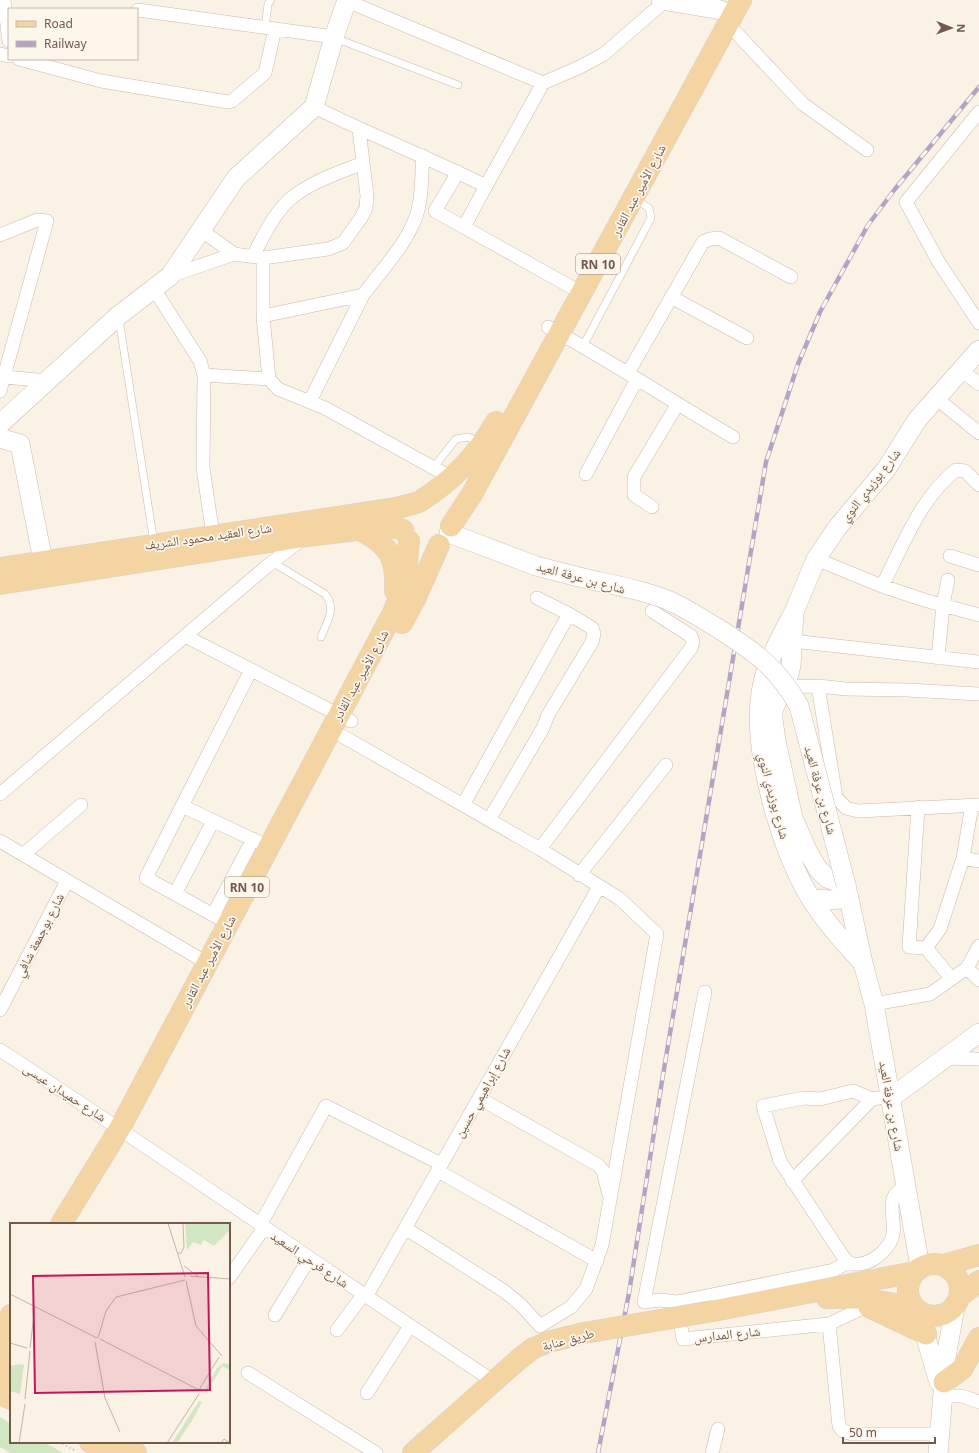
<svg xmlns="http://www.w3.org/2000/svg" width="979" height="1453" viewBox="0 0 979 1453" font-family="'Noto Sans','Noto Naskh Arabic',sans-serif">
<rect width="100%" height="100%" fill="#faf2e5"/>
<!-- green -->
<path fill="#d3e6c4" d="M0,1417L11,1424V1442H44L63,1453H10L0,1447Z"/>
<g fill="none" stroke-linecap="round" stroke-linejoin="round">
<!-- lane casing -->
<g stroke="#cbb9ac" stroke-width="8">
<path id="lane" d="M265,28L268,4L271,0
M335,38L458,85
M119,319L154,543
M583,346L651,218L649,208L635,199
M433,468L456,439L468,437L481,443
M272,562L325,594C337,609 327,621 321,637"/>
</g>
<!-- street casing -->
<g stroke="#cbb9ac" stroke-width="14">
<path id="street" d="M4,0L9,41
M347,1L543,83L580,67L604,54L665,1
M138,10L334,37
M728,24L803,104L867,150
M0,54L9,56
M19,59L101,81L228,102L232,101L265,73L275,29
M314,107C371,135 429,158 486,186L464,227
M979,112L906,202L938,261L979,323
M458,172L435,211L571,287
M486,186L543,83
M201,230L234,254
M0,235L37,220L47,221L0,391
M253,256C263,237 273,215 289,200C310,182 338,173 363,163
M263,258L328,249L343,243L361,218L366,208L367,196L359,129
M170,276L234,254L263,258V316L269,379L278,389L325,408L452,478
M154,289L200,361L204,375L203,468L213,535
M363,295C380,272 402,249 413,224C423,204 421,177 423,156
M671,297L747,338
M263,316L363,295L310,401
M548,327C611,361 671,401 733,437
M961,370L979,384
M628,373L703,242L710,239L719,238L791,277
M204,375L269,379
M4,377L49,381
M936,398L979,433
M586,474L637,379
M652,507L634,495V477L677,405
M950,556L979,565
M816,559L882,586L924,600L979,615
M882,586C903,546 920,498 956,470L965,471L979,485
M185,636L351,721
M793,641L979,662
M938,658L943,605L948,580
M251,670L182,806L269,847
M818,686L836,797L846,808L858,811L979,805
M761,693L783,687L818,686L846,689L907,690L979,694
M330,729L540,849L620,899L657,934L602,1245L586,1289L571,1307L540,1326L521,1305L504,1291L405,1228
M0,794L266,567L301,540
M463,805L569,614L537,598
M182,806L146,878L228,923
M918,807L909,947L926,948L940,929L963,858L972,805
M489,820L543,728L548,715L592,642L594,634L592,628L569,614
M0,841L207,963
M540,849L691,648L693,642L691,636L652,611
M24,854L81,805
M963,858L979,861
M579,875L666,765
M175,894L213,821
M213,915L253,839
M926,948L951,978
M967,968L979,980
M705,992L644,1302L660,1300L677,1302L683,1339L829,1324L839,1426L843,1431L852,1434H940
M874,1004L930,994L967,968L979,946
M0,1010L67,881
M0,1050C166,1158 328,1272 493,1381
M945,1058L979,1059
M479,1098L598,1165L603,1171L609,1195
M872,1099L853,1091L820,1099L804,1098L763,1106L780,1161L842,1255C844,1257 846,1260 848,1262C865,1271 891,1250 893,1234C895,1222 890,1210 893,1199C895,1193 900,1190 906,1186
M438,1171L597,1261
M792,1181L872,1099L879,1098
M260,1225L326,1106L441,1164
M229,1278L264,1228
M366,1297L599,887
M677,1302L834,1270L848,1262
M275,1315L309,1259
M829,1324L867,1306
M337,1330L363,1295
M248,1373L376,1453
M367,1393L410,1326
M943,1396H962L979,1402
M712,1453L718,1429"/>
</g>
<!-- secondary casing -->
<g stroke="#cfbbad" stroke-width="20">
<path id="secondary" d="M661,0L721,10
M0,424L118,316L170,276L236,178L314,107L334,37L347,0
M0,438L20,444L43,561
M449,533L536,566L575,576
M794,612L816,559L837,528L887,468L917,420L979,350
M811,899L834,900L849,897
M863,963C844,943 826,923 811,899C781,850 752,751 761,693C765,664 781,637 794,612L791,666L787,680L772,712L776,741L793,818L808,852L818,869L827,878L846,885L863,963L874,1004L920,1267
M892,1097L979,1033
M918,1311L939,1382
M938,1453L946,1357L955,1307"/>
</g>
<!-- primary casing -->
<g stroke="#d7d1cd" stroke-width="22">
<path id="primary" d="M419,502C453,480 476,457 496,422
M451,526L472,494L741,0
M360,530C389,545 397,557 395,591
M0,568L397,508L416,503
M0,584L307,536L381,527H392L403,530
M402,623L416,597L439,545
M61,1224L120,1128L393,613L405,583L409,541
M908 1290a26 26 0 1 1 52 0a26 26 0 1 1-52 0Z
M943,1265L979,1255
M959,1297L979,1281
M827,1298H859L914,1307
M869,1307L926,1334
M713,1311L915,1272
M0,1334L11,1315
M0,1361L11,1339
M0,1367L11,1377
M944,1382L962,1369L979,1338
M0,1394L11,1399
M90,1442L110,1453
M117,1442L136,1453
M413,1453L518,1360L532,1349"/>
</g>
<!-- path -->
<path stroke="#d2b4a2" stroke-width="2" stroke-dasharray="1 3" stroke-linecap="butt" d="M59,1442L76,1451"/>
<!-- lane -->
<use href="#lane" stroke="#fff" stroke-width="7"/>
<!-- street -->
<use href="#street" stroke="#fff" stroke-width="13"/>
<!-- secondary -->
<use href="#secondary" stroke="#fff" stroke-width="19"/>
<!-- primary -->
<use href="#primary" stroke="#f4d4a2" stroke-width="21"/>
<!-- rail casing -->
<g stroke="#b4a4c3" stroke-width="4.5">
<path id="rail" d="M598,1453L629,1293L662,1081L766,462L798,364L820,312L868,225L895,189L979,87"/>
</g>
<!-- rail -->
<use href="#rail" stroke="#fdf6eb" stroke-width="3" stroke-dasharray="9" stroke-linecap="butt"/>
<!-- secondary-bridge casing -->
<g stroke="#cfbbad" stroke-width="20" stroke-linecap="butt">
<path id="secondary-bridge" d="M575,576C607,584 642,589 672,602C689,610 704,620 719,629C755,652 778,668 799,706L846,885"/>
</g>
<!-- primary-bridge casing -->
<g stroke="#d7d1cd" stroke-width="22" stroke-linecap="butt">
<path id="primary-bridge" d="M532,1349L548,1342L584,1333L713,1311"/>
</g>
<!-- secondary-bridge -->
<use href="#secondary-bridge" stroke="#fff" stroke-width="19"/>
<!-- primary-bridge -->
<use href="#primary-bridge" stroke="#f4d4a2" stroke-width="21"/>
</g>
<g text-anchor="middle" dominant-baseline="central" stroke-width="3.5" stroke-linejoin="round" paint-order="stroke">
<!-- shield labels -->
<g fill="#fdf6eb" stroke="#9b887c" stroke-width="1">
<rect x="576" y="254" width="44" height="20" rx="3"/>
<rect x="225" y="877" width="44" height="20" rx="3"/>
</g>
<g font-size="12" font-weight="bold" fill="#71594c">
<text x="598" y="264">RN 10</text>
<text x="247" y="887">RN 10</text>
</g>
<!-- street labels -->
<g font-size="13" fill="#71594c" stroke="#fdf6eb">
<text transform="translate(638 190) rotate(-62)">شارع الأمير عبد القادر</text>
<text transform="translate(870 485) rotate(-52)">شارع بوزيدي النوي</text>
<text transform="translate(208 536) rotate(-8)">شارع العقيد محمود الشريف</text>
<text transform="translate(581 577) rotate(15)">شارع بن عرفة العيد</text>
<text transform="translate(360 675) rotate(-61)">شارع الأمير عبد القادر</text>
<text transform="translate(821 790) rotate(75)">شارع بن عرفة العيد</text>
<text transform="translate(774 796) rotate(75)">شارع بوزيدي النوي</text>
<text transform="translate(39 935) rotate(-63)">شارع بوجمعة شافي</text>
<text transform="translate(208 961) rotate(-62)">شارع الأمير عبد القادر</text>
<text transform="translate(65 1092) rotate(33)">شارع حميدان عيسى</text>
<text transform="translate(482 1092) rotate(-61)">شارع إبراهيمي حسين</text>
<text transform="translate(892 1106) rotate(80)">شارع بن عرفة العيد</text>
<text transform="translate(310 1259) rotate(34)">شارع فرحي السعيد</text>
<text transform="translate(727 1334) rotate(-6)">شارع المدارس</text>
<text transform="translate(568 1339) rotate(-15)">طريق عنابة</text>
</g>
</g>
<!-- overview -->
<g transform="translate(10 1223)">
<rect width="220" height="220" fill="#faf2e5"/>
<path d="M175,0H220V7L204,23L194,17L191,22L183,19L177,27ZM214,140L220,142V147L212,143L196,171L195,167L207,145ZM11,141L14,142L10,171L0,168V143ZM189,178L192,179L183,196L167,220H162Z" fill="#d3e6c4"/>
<path fill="none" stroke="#c3b5a8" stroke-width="1" d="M158,0L175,54M168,30H171L174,24L173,0M174,43L189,54M180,53L220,56M176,58L186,103L212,133M0,71L87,115M88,115L96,88L106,74L175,57M90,116L189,167M85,119L95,175L110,209M0,120L17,125M20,125L25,84M189,167L209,134M15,176L20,128M9,220L15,181M157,220L189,171M211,220L214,216L220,220"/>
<path fill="#c2185b" fill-opacity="0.15" stroke="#c2185b" stroke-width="2" d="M198,50L200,167L25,170L23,53Z"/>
<rect width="220" height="220" fill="none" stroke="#71594c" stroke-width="2"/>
</g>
<!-- legend -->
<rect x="8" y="8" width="130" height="52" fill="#fdf6eb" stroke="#c5b7ab"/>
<rect x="16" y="21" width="20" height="6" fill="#f4d4a2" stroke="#c5b7ab"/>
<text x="44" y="28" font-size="12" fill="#71594c">Road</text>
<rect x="16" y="41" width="20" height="6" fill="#b4a4c3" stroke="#c5b7ab"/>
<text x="44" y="48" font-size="12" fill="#71594c">Railway</text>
<!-- north arrow -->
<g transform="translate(951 28) rotate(91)" stroke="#fdf6eb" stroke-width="3" paint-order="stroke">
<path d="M0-3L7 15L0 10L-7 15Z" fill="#71594c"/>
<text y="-6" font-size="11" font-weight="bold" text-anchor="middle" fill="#71594c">N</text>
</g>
<!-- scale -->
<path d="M843 1437v6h92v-6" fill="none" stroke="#71594c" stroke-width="2"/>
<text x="849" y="1437" font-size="12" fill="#71594c" stroke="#fdf6eb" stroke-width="3" paint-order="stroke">50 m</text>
</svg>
